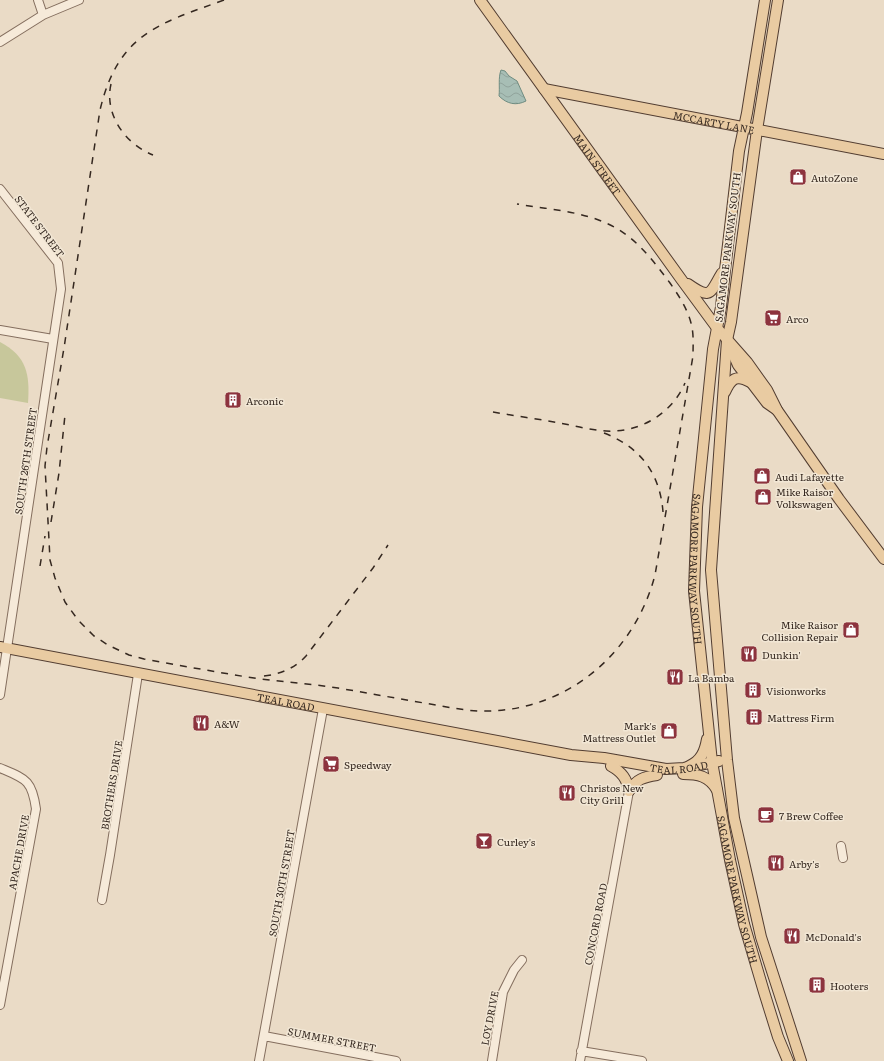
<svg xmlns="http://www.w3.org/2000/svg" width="884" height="1061" viewBox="0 0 884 1061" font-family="Literata,serif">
<defs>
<pattern id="water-waves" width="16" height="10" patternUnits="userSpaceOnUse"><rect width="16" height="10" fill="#a7beb5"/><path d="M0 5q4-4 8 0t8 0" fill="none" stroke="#90a39b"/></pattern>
</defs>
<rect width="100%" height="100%" fill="#eadbc6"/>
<!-- green -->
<path fill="#c7c79b" d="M0,342C27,356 30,375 28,403L0,398Z"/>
<!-- water -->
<path fill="url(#water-waves)" stroke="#6f8c81" d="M501,70L505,71L509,76L517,81L526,101C516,106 507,104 499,96C500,87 498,78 501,70Z"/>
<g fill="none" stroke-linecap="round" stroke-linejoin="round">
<!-- minor casing -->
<g stroke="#846e5e" stroke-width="10">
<path id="minor" d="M38,0L43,15
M0,42L43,15L79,0
M0,189L58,263L61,289L0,695
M0,330L53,339
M0,768C26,779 32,780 36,809L0,1005
M841,846L843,858
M102,900L110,855L138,674
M264,1036L396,1061
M581,1051L642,1061
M259,1061L323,709
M492,1061L503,992L514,970L522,960
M580,1061L629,791"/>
</g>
<!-- major casing -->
<g stroke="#523d31" stroke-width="12">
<g id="major">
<path id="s1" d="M480,0L681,279L717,328L747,362L767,390L777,410L839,499L884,559"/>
<path id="s2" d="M765,0L747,113L739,151L725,270L721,307L713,349L697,507L694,591L712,762L730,860L744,924L764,992L778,1037L788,1061"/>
<path d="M778,0L757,130L731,322L727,340L711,570L727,760L734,818L761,937L801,1061"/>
<path id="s3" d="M544,89L884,154"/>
<path d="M688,284C712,301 710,292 722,273"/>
<path d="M730,347L738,365L767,403L777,410"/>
<path d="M725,392C731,379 736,374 750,382"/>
<path id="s4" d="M0,647L571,755L604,758L666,769L684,768L719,761"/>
<path d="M611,766C622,772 627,779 629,791"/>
<path d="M689,766C701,761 705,751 707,739"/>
<path d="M683,774C698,774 709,776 717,790"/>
<path d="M629,791C636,779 644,777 657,775"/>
</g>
</g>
<!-- minor -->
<use href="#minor" stroke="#f6ead9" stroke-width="8"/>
<!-- major -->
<use href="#major" stroke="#e9cba2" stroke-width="10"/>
<!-- rail -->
<path stroke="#352820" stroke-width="1.5" stroke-dasharray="7 7" stroke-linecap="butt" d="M224,0C158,24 118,34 100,110L64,348L47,447L45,466L49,540L50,560L55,578L65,602L78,620L94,636L108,645L129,655L144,659C183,666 221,673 260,679C286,682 312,684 338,688C367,693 395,698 424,703C442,706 460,710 478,711C563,714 634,656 655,575L693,356C693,345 694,334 691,323C687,308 679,296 670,283C652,259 634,235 606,223C579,211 547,209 517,204
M111,84C104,114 125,144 153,155
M493,412C515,416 538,419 560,423C575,426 591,430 606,431C639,433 672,414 685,383
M604,433C640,447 660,473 663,512
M51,522L59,473L65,415
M40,566L45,536
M264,676C281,674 295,668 306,656L373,568L388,545"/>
</g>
<!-- icons -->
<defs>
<g id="shop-square" transform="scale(0.9)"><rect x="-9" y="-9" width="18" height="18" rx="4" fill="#8d333e" stroke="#f2e7d5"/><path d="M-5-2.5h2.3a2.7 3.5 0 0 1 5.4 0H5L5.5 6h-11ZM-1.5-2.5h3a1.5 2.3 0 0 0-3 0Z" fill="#fff"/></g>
<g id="supermarket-square" transform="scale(0.9)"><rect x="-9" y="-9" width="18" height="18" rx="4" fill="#8d333e" stroke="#f2e7d5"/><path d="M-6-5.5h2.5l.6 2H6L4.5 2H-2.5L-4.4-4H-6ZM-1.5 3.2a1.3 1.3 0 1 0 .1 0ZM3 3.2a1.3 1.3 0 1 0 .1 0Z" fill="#fff"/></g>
<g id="building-square" transform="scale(0.9)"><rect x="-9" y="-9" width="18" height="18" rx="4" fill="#8d333e" stroke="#f2e7d5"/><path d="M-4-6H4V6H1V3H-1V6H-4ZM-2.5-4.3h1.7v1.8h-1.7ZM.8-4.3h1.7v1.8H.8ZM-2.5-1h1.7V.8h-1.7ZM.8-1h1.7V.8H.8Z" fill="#fff"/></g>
<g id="restaurant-square" transform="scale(0.9)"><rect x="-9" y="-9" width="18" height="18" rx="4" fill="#8d333e" stroke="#f2e7d5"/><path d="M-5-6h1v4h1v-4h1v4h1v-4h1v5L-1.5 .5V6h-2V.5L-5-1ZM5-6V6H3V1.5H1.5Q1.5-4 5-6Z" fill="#fff"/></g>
<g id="cafe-square" transform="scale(0.9)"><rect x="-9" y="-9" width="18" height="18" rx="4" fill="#8d333e" stroke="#f2e7d5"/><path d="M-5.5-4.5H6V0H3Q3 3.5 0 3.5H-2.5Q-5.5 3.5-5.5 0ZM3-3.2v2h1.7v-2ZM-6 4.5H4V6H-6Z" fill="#fff"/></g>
<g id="bar-square" transform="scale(0.9)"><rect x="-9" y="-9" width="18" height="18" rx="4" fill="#8d333e" stroke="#f2e7d5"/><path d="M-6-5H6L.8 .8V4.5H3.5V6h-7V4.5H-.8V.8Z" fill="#fff"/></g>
</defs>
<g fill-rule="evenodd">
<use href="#shop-square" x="798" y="177"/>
<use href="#supermarket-square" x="773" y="318"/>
<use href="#building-square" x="233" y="400"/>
<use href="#shop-square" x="762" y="476"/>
<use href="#shop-square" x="763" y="497"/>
<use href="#shop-square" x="851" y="630"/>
<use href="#restaurant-square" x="749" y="654"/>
<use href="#restaurant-square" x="675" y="677"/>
<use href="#building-square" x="753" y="690"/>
<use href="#building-square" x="754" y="717"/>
<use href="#restaurant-square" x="201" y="723"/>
<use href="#shop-square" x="669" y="731"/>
<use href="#supermarket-square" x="331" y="764"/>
<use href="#restaurant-square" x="567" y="793"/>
<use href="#cafe-square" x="766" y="815"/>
<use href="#bar-square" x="484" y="841"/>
<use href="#restaurant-square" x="776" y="863"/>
<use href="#restaurant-square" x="792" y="936"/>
<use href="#building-square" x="817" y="985"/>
</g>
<g text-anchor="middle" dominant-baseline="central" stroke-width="3" stroke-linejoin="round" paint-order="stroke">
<!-- street labels -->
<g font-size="10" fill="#352820" stroke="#f2e7d5">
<text stroke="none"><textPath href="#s3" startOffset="173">MCCARTY LANE</textPath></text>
<text stroke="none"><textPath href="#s1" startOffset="202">MAIN STREET</textPath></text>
<text transform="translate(40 226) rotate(53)">STATE STREET</text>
<text transform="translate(727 247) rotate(-83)">SAGAMORE PARKWAY SOUTH</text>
<text transform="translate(25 461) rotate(-82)">SOUTH 26TH STREET</text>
<text stroke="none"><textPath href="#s2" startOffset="574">SAGAMORE PARKWAY SOUTH</textPath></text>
<text stroke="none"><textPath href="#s4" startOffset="291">TEAL ROAD</textPath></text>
<text stroke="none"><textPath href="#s4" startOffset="690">TEAL ROAD</textPath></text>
<text transform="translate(111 785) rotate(-81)">BROTHERS DRIVE</text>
<text transform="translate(18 852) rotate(-80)">APACHE DRIVE</text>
<text transform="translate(281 883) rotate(-80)">SOUTH 30TH STREET</text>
<text stroke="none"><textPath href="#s2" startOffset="898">SAGAMORE PARKWAY SOUTH</textPath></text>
<text transform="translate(595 924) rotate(-79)">CONCORD ROAD</text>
<text transform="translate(489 1018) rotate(-79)">LOY DRIVE</text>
<text transform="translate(332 1039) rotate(11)">SUMMER STREET</text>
</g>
<!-- poi labels -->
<g font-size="10" fill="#352820" stroke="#f2e7d5" text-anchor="start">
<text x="811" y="177">AutoZone</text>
<text x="786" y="318">Arco</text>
<text x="246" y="400">Arconic</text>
<text x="775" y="476">Audi Lafayette</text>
<text x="776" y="491">Mike Raisor<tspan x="776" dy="12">Volkswagen</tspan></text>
<text x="838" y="624" text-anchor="end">Mike Raisor<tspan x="838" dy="12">Collision Repair</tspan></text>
<text x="762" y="654">Dunkin'</text>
<text x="688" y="677">La Bamba</text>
<text x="766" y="690">Visionworks</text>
<text x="767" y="717">Mattress Firm</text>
<text x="214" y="723">A&amp;W</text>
<text x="656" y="725" text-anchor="end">Mark's<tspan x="656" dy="12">Mattress Outlet</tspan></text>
<text x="344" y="764">Speedway</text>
<text x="580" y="787">Christos New<tspan x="580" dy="12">City Grill</tspan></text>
<text x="779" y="815">7 Brew Coffee</text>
<text x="497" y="841">Curley's</text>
<text x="789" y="863">Arby's</text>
<text x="805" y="936">McDonald's</text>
<text x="830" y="985">Hooters</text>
</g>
</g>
</svg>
